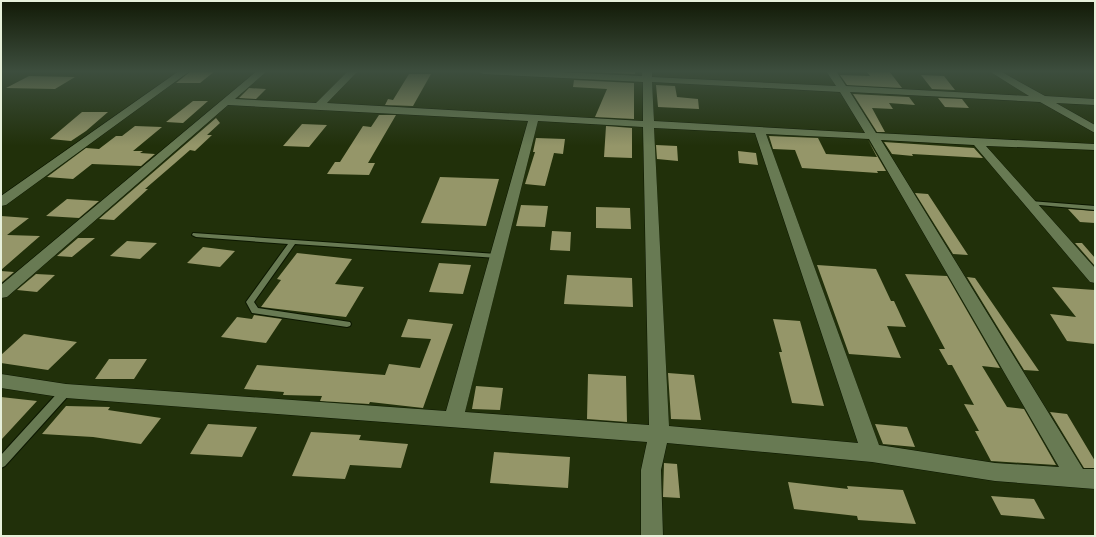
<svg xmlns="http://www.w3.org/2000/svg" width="1096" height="537" viewBox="0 0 1096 537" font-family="'Times New Roman',serif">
<rect width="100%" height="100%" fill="#21300a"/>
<!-- building -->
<path fill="#959669" d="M191,71H215L200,83H176Z
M575,71H635V74Z
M866,71H889L902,88L847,85L840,75L870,76Z
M409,74H431L413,106L385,105L388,99L393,100Z
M921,75L944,76L955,90L932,89Z
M29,76L75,77L55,89L6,88Z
M574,80L634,83V119L595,117L607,89L573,87Z
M656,85L675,86L677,97L698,99L699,109L658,107Z
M249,88L266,89L256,99L239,98Z
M853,94L909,97L915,105L889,103L893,109L872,108L885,132H877Z
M938,98L962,99L969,108L945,107Z
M193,101H208L183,123L166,122Z
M82,112H108L86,131L71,141L50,139Z
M379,115H396L368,163H375L369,175L327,174L335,162H340L363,126L371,127Z
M216,118L220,123L207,135H212L195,151L190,150L174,164L145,189H148L114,220L99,219Z
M302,124L327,125L309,147L283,146Z
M135,126L162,127L133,151H143L140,153L155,154L141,166L92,164L73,179L47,177L86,148L99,149L116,136H122Z
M606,126L632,128V158L604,157Z
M769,136L818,138L826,154L877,157L868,140L886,171H877L878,173L802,168L795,150L773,149Z
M536,138L565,139L563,154L554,153L545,186L525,184L535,152H533Z
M884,142L974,148L983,158L912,154L913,156L892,154Z
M656,145L677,146L678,161L657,159Z
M738,151L756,153L758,165L739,163Z
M440,177L499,179L486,226L421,223Z
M915,193L928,194L968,255L953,254Z
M67,199L99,201L79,218L46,216Z
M521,205L548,206L545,227L516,226Z
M596,207L630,208L631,229L596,228Z
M1068,209L1095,211V223L1080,222Z
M1,216L29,218L7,235L40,236L1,270Z
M552,231L571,232L570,251L550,250Z
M78,238H95L72,257L57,256Z
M127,241L157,243L140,259L110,256Z
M1075,243H1082L1095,258V266Z
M203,247L235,251L220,267L187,263Z
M297,253L352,259L335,284L364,287L346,317L261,307L281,280L277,279Z
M439,263L471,265L463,294L429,292Z
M817,265L876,269L891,301H894L906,327L887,326L901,358L849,354Z
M1,271L14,272L1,283Z
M36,274L55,275L37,292L17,290Z
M905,274L947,276L1000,368L982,366L1007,407L1024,409L1056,465L991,461L975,431H979L964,404L974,405L952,365H948L939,349H945Z
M567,275L632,278L633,307L564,304Z
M967,277L975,278L1039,371L1024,370Z
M1052,287L1095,290V344L1067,341L1050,314L1076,317Z
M254,315L282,319L266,343L221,337L237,317L252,319Z
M408,319L453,324L423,408L370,402L369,404L320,401L322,396L283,395L284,392L244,389L257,365L385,375L389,364L420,368L431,339L401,337Z
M773,319L800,321L824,406L792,403L779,352H782Z
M24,334L77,342L48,370L1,363V355Z
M109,359H147L134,379H95Z
M668,373L694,375L701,420L671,419Z
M588,374L626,376L627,422L587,419Z
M476,386L503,388L500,410L472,409Z
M1,397L37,401L1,440Z
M66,406L110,407L108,410L161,418L141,444L93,437L42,434Z
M1050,412L1067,414L1095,461V468H1084Z
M208,424L257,427L242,457L190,454Z
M875,424L907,427L915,447L883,444Z
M311,432L361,435L359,440L408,444L401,468L350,465L345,479L292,476Z
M494,452L570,457L568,488L490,483Z
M664,463L677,464L680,498L663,497Z
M788,482L848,489L847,486L903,490L916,524L858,520L857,516L794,509Z
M991,496L1034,499L1045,519L1001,515Z"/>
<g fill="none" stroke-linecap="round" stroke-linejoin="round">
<!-- service casing -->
<g stroke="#0c1700" stroke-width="2">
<path id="service" d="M1030,201L1095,206V210L1028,204L1027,203Z
M193,233L497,254L501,256L497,258L295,244L254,302L258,308L350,322L351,324L350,326L347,327L252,313L246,302L288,244L196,237L192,235Z
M66,387L70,388L71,391L70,394L5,466L1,468V455L62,388Z"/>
</g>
<!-- minor casing -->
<g stroke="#0c1700" stroke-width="1">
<path id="minor" d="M179,71H190L6,205L1,206V196Z
M257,71H267L235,99L316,103L348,71H358L327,103L643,121V82L483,74L478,71H536L642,76V71H652V77L836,86L826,71H836L846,86L1029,96L989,71H1000L1045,96L1095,99V105L1056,103L1095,125V133L1040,102L850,92L876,133L1095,144V150L986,146L1095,268V283L1090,282L974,145L881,140L1083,469H1095V489L995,481L872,462L667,443L661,470L663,536H641V470L647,442L66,398L1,388V374L66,384L446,411L528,121L228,105L7,297L1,298V285ZM652,82L840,92L865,133L654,121ZM538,121L643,127L649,425L465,412ZM654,128L755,133L858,443L669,426ZM766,134L869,139L1059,467L995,463L879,445Z"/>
</g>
<!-- service -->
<use href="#service" fill="#687a53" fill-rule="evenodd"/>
<!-- minor -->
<use href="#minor" fill="#687a53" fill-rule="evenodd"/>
</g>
<!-- sky -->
<linearGradient id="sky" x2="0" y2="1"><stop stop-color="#121a06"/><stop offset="0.49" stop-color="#3d4e3e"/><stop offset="1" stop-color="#3d4e3e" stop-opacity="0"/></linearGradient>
<rect width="1096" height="146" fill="url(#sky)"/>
<!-- border -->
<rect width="1096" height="537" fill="none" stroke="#e6f0da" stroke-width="4"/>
</svg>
